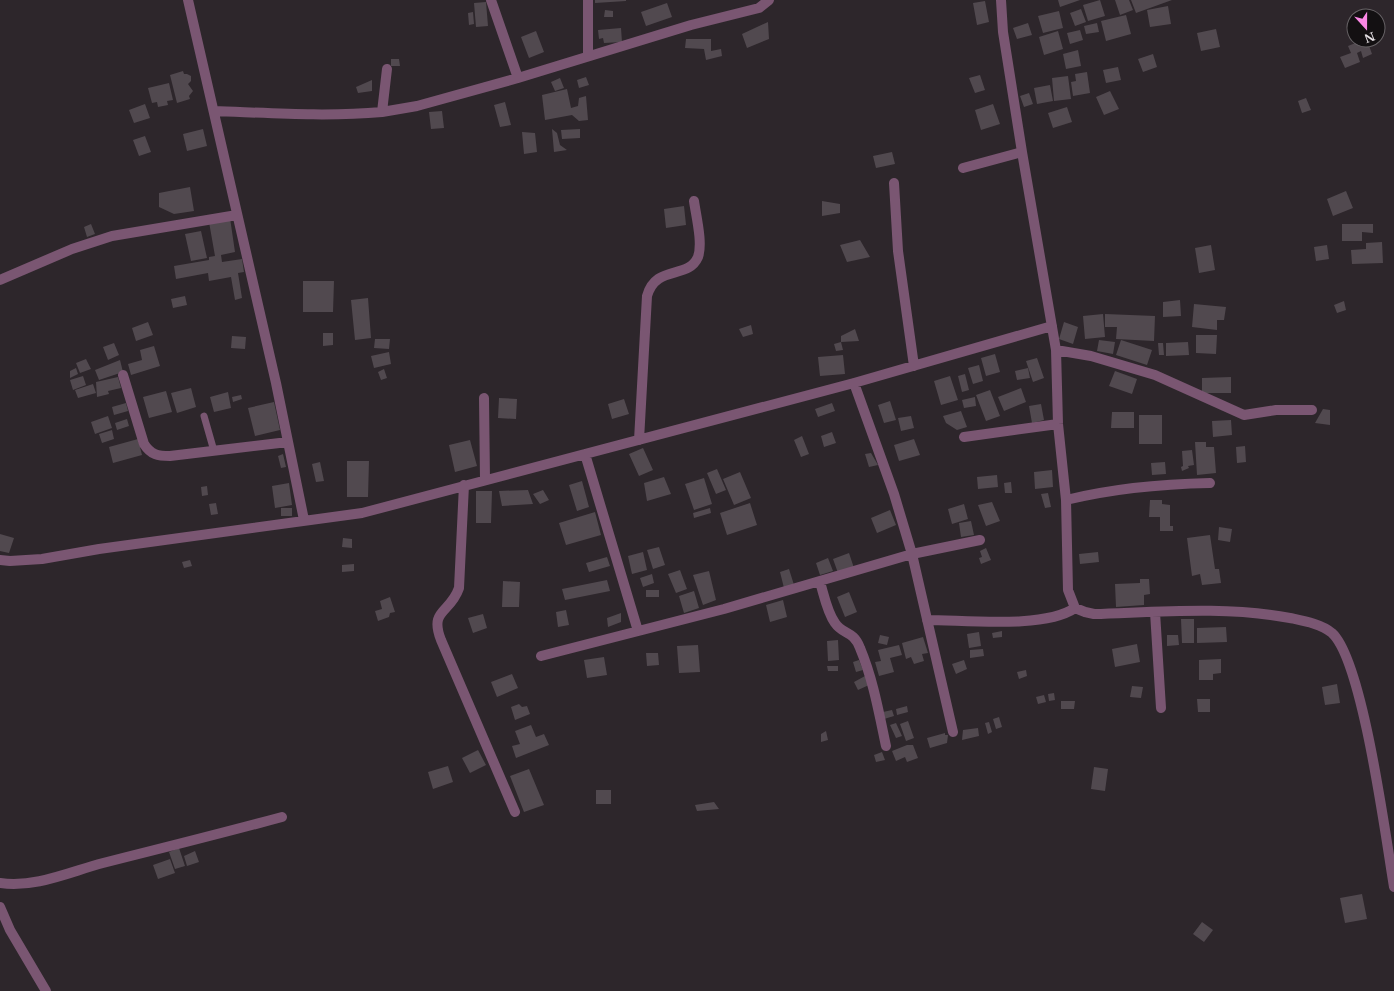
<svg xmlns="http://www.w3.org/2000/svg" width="1394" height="991" viewBox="0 0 1394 991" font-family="'Libre Baskerville',serif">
<rect width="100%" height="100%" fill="#2d262b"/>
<!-- building -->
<path fill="#51494f" d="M595,0H626V1L595,3Z
M1058,0H1080L1060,7Z
M1100,0L1105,16L1088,21L1083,5Z
M1115,0H1129L1133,10L1120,15Z
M1131,0H1172L1136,13Z
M985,1L989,22L977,25L973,3Z
M486,2L488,26L476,27L474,3Z
M667,3L672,17L646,26L641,12Z
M1168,6L1171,24L1150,27L1147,10Z
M1081,9L1086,22L1075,26L1070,13Z
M605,10L613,11V17H604Z
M1059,11L1063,28L1043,33L1038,16Z
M473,12L474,24L469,25L468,13Z
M1126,15L1131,34L1106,41L1101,21Z
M768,22L769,39L747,48L742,34Z
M1028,23L1032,35L1017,39L1013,28Z
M1097,23L1099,32L1086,34L1084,26Z
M621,28L622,42L604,43L603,38L599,39L598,30Z
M1216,29L1220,47L1201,51L1197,33Z
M1080,30L1083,40L1070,44L1067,33Z
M536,31L544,52L529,58L521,37Z
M1058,31L1063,49L1044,55L1039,37Z
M686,39H711V51L721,49L722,56L706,60L704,49L685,48Z
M1363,40H1367L1372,54L1363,58L1361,51L1357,53L1360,62L1345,68L1340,57L1351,53L1348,46Z
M1078,50L1081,66L1066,69L1063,54Z
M1153,54L1157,67L1143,72L1138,59Z
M391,59H399L400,66H391Z
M1118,67L1121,80L1106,83L1103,70Z
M183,71L184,74H187L191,76V81L188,84L193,91L189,96L190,99L177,103L170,75Z
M1087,72L1090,93L1073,96L1071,82L1076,81L1075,74Z
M980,75L985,90L975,93L969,78Z
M1068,76L1071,99L1054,101L1052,78Z
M586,77L589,85L579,88L577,80Z
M560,78L564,88L555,91L551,82Z
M372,80V91L358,93L356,87Z
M169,83L173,100L167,101L168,105L158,107L157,102L152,103L148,88Z
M1050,85L1053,101L1037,104L1034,88Z
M567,89L571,108L578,106L579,98L586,96L588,120L579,121L572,115L545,120L542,95Z
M1110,91L1119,109L1104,115L1096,97Z
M1029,93L1033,104L1024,107L1020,96Z
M1306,98L1311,110L1302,113L1298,101Z
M505,102L511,125L500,127L494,105Z
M145,104L150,118L134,123L129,110Z
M993,104L1000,124L981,130L975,110Z
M1067,107L1072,122L1053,128L1048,113Z
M442,111L444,128L431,129L429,112Z
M203,129L207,146L187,151L183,134Z
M552,129L557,133L560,145L567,150L554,152Z
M580,129V138L562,139L561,130Z
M522,132L535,133L537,152L524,154Z
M145,136L151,152L139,156L133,140Z
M892,152L895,164L876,168L873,156Z
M190,187L194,211L174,214L159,207V193Z
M1346,191L1353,208L1333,216L1327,199Z
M822,201L840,204V213L822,216Z
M684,206L686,225L666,228L664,209Z
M230,218L235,252L221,255L222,262L242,259L244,272L238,273L242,298L235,300L231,277L209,281L208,273L176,279L174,266L209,260V257L215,256L209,222Z
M91,224L95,234L87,237L84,227Z
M1342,224H1373V233L1362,232V241H1342Z
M201,231L207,258L191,261L185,234Z
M860,240L870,257L847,262L840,245Z
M1382,242L1383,263L1352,264L1351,250L1366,249V243Z
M1211,245L1215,270L1199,273L1195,248Z
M1327,245L1329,259L1316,261L1314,247Z
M303,281H334L333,312H303Z
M185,296L187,305L173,308L171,299Z
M368,298L371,338L355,340L351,300Z
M1180,300L1181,316L1163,317V302Z
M1344,301L1346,310L1337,313L1334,305Z
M1194,304L1226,307L1224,320H1217V330L1192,327Z
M1103,314L1105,337L1085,339L1083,316Z
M1105,314L1155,316L1154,341L1116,339L1117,327H1105Z
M148,322L153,335L136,341L132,328Z
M1064,322L1078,327L1073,344L1059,339Z
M751,325L753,334L743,337L739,329Z
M855,329L859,341L841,342V336Z
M323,333H333V345L323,346Z
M1196,335H1217L1216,354L1196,353Z
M232,336L246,337L245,349L231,348Z
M375,339H390L389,349L374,348Z
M1099,340L1115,342L1113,354L1097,351Z
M1121,340L1152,350L1147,365L1116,355Z
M841,342L843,350L836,351L834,344Z
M1188,342L1189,355L1166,356V343Z
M114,343L119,355L108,360L103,347Z
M1158,343H1163L1164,355H1159Z
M154,346L160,366L131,375L128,364L142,360L140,350Z
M389,352L391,364L374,368L371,356Z
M995,354L1000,372L986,376L981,358Z
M843,355L845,374L820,376L818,357Z
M1037,358L1044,378L1033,382L1026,361Z
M86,359L91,369L80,373L76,363Z
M120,360L123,372L99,380L95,370Z
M979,365L983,381L973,384L968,368Z
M76,368L78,374L70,378V371Z
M1028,368L1030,378L1017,380L1015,371Z
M384,369L387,378L381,380L378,372Z
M1115,371L1137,379L1132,394L1109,386Z
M965,374L969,390L962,392L958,376Z
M83,376L86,385L73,390L70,380Z
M950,376L958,400L941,405L934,381Z
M118,377L121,388L108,391L109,394L97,397L96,382Z
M1231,377V393H1202V378Z
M93,384L96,393L78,398L75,390Z
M191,388L196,407L177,413L171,393Z
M1021,388L1026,402L1004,411L998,397Z
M990,390L1000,416L986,421L976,395Z
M166,391L172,412L149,418L143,397Z
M228,392L231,408L214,412L210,397Z
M241,395L242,399L233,402L232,397Z
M975,397L976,406L964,408L962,400Z
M499,398L517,399L516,419L498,418Z
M624,399L629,414L612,419L608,404Z
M890,401L896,420L884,423L878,405Z
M274,402L280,430L255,436L248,408Z
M126,403L128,411L114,415L112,407Z
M832,403L835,411L818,417L815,409Z
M1041,404L1044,420L1032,423L1029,406Z
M1323,409L1330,410V425L1315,423Z
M961,411L967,427L957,430L946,423L943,416Z
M1112,412H1134V428H1111Z
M1139,415H1162V444H1139Z
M108,416L112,428L95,434L91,422Z
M911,416L914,428L901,431L898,418Z
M127,419L129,426L117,430L115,423Z
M1231,420L1232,435L1213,437L1212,421Z
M112,430L114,439L102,443L99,434Z
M832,432L836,443L824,447L821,436Z
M802,436L809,454L801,457L794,440Z
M138,439L142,455L113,463L109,447Z
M914,439L920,455L899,461L894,445Z
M470,440L477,466L455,472L449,445Z
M1195,442H1206V447H1214L1216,473L1197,475Z
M1245,446L1246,462L1237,463L1236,447Z
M643,448L653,470L639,476L629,454Z
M1192,450L1194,465L1188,466L1189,468L1182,471L1181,467L1183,466L1182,451Z
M871,453L878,465L869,467L865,454Z
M283,454L286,467L281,468L278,456Z
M347,461H369L368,497H347Z
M320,462L324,481L316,482L312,464Z
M1165,462L1166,474L1152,475L1151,463Z
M717,469L726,490L716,494L707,473Z
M1052,470L1053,487L1035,489L1034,472Z
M740,472L751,498L734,505L723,479Z
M997,475L998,487L978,489L977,477Z
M664,477L671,494L647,501L644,483Z
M704,478L712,504L694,510L685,484Z
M582,481L589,507L577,511L569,485Z
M1011,482L1012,493H1005L1004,483Z
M289,483L292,505L275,508L272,486Z
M207,486L208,495L202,496L201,487Z
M528,490L533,504L502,506L499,491Z
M543,490L549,500L540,504L533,494Z
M476,491H492L491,523H476Z
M1048,493L1051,507L1045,508L1041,494Z
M1150,500H1162V504L1170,505V526H1173V531H1160V517H1149Z
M992,502L1000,521L986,526L978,505Z
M216,503L218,514L211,515L209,504Z
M750,503L757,525L727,535L720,513Z
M964,504L968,519L952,524L948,509Z
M281,508H292V516H281Z
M710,508L711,513L694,518L693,513Z
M890,510L896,525L877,533L871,518Z
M595,512L601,535L566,545L559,523Z
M971,521L974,535L961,537L959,523Z
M1219,527L1232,529L1230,542L1218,540Z
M0,534L14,538L9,553L0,551Z
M1210,535L1215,569H1219L1221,583L1202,585L1200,574L1192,576L1187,538Z
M343,538L352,539V548L342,547Z
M659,547L665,565L653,569L647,550Z
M986,548L991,560L981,564L979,558L982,557L980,551Z
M643,552L647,570L632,574L628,556Z
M1098,552L1099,562L1080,564L1079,554Z
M849,553L854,568L838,573L833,559Z
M607,557L610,566L589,572L586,563Z
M828,558L833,571L820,575L816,563Z
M190,560L192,566L184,568L182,562Z
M354,564V571L342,572V565Z
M789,569L794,585L784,588L780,572Z
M680,570L687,589L676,593L668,574Z
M709,571L716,600L703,605L693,575Z
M652,574L654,583L643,587L640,578Z
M1140,579H1149L1150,594L1144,595V605L1116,607L1115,584L1140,583Z
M607,580L610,591L565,600L562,589Z
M503,581L520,582L519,607H502Z
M646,590H659V597H646Z
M694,591L699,608L684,613L679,596Z
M849,592L857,612L845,617L837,597Z
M390,597L395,612L390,613L389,617L378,621L375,611L382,609L380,601Z
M783,600L787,617L770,622L766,605Z
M566,610L569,625L558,627L556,612Z
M621,613V622L608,627L607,618Z
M483,614L487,628L473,633L468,618Z
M1181,619H1194V643H1182Z
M1226,627L1227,642L1197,643V628Z
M1002,631V637L993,638L992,633Z
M979,632L981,646L969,648L967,634Z
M880,635L889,637L887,645L878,643Z
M1167,635H1178L1179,645L1167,646Z
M923,637L928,653L922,654L924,661L914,664L911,657L906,659L902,643Z
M838,640L839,660L828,661L827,641Z
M1137,644L1140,662L1115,667L1112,649Z
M698,645L700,672L679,673L677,646Z
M899,645L902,655L890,658L894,672L879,676L875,662L881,661L878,650Z
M983,649L984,656L970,658V650Z
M646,653H658L659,665L647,666Z
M604,657L607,675L587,678L584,660Z
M1221,659V673L1213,674V680H1199V660Z
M859,660L863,670L856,672L853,662Z
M964,660L967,669L956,674L952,664Z
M827,666H838V671H828Z
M1026,670L1027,676L1019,679L1017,672Z
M512,674L518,688L497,697L491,682Z
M865,676L869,685L858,690L854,682Z
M1337,684L1340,703L1325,705L1322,687Z
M1132,686L1143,687L1141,698L1130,697Z
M1054,693L1055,700L1049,701L1048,694Z
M1044,695L1046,702L1038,704L1036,697Z
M1197,699H1210V712H1198Z
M1061,701H1075L1074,709H1061Z
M519,704L522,707L527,706L530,714L515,720L511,707Z
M907,706L908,712L897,715L896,709Z
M892,710L894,716L884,719L883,712Z
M999,717L1002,727L996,729L993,719Z
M908,721L914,738L906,741L900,724Z
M989,722L992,732L988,734L985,723Z
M896,723L902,736L896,738L890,725Z
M531,725L536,737L544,734L549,745L516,758L512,746L520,744L515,731Z
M978,728L979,736L962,740L963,730Z
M826,731L828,740L821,742V734Z
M945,733V735H948L947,743L930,748L927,738Z
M907,745H913L918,758L907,762L905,757L896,761L892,751Z
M478,750L486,765L470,773L462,758Z
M882,752L885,760L876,762L874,755Z
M448,766L453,782L433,789L428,772Z
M1094,767L1108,769L1105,791L1091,789Z
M529,769L544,805L524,812L510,776Z
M596,790H611V804H596Z
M714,802L719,809L697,811L695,805Z
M179,848L185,866L175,869L169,852Z
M195,851L199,862L187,866L184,856Z
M170,859L175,873L158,879L153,865Z
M1362,894L1367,919L1345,923L1340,898Z
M1202,922L1213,930L1204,942L1193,934Z"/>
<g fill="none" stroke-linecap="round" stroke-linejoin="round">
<!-- lane -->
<path stroke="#7a5672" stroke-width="7" d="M204,416L214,451"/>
<!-- street -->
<path stroke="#7a5672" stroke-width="10" d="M188,0L276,383L304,520
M491,0L518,78L691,25L759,8L769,0
M588,0V56
M1001,0L1003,32L1022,152L1056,350L1058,424L1066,500L1068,590L1075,608L1085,612L1094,614C1160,612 1226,606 1290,618C1304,621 1321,624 1332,633C1363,661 1386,840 1394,887
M214,111C270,113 326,117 382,112L387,69
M382,112L417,106L518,78
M963,168L1022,152
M894,183L898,251L914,366
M0,280L72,249L112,236L237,215
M1056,350L1091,356L1155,375L1244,415L1276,410H1312
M123,375L144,444C151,455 158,456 170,456L288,442
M854,383L894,494L912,554L953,732
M484,398L485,480
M964,437L1058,424
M639,440L647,296C656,264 688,280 698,257C703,243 696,216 694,201
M585,454L638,631
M464,485L459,588C450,614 429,609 441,640L515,812
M1066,500C1115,488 1160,484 1210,483
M0,560L10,561L42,559L99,549L362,513L854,383L1052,326
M820,582C824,595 827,612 835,623C843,635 853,630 860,648C873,679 879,713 886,746
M1155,612L1161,708
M927,620C966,620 1044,629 1075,608
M541,656L724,609L912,554L980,540
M0,883C36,888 69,872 103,863C163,848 223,833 282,817
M0,907L10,930L46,991"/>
</g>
<!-- north arrow -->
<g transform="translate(1366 28) rotate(159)"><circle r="19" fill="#131012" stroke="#676366"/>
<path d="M0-3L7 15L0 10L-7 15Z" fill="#fb87e5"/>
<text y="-6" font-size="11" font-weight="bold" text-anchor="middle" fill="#e5e0e4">N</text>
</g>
</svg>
